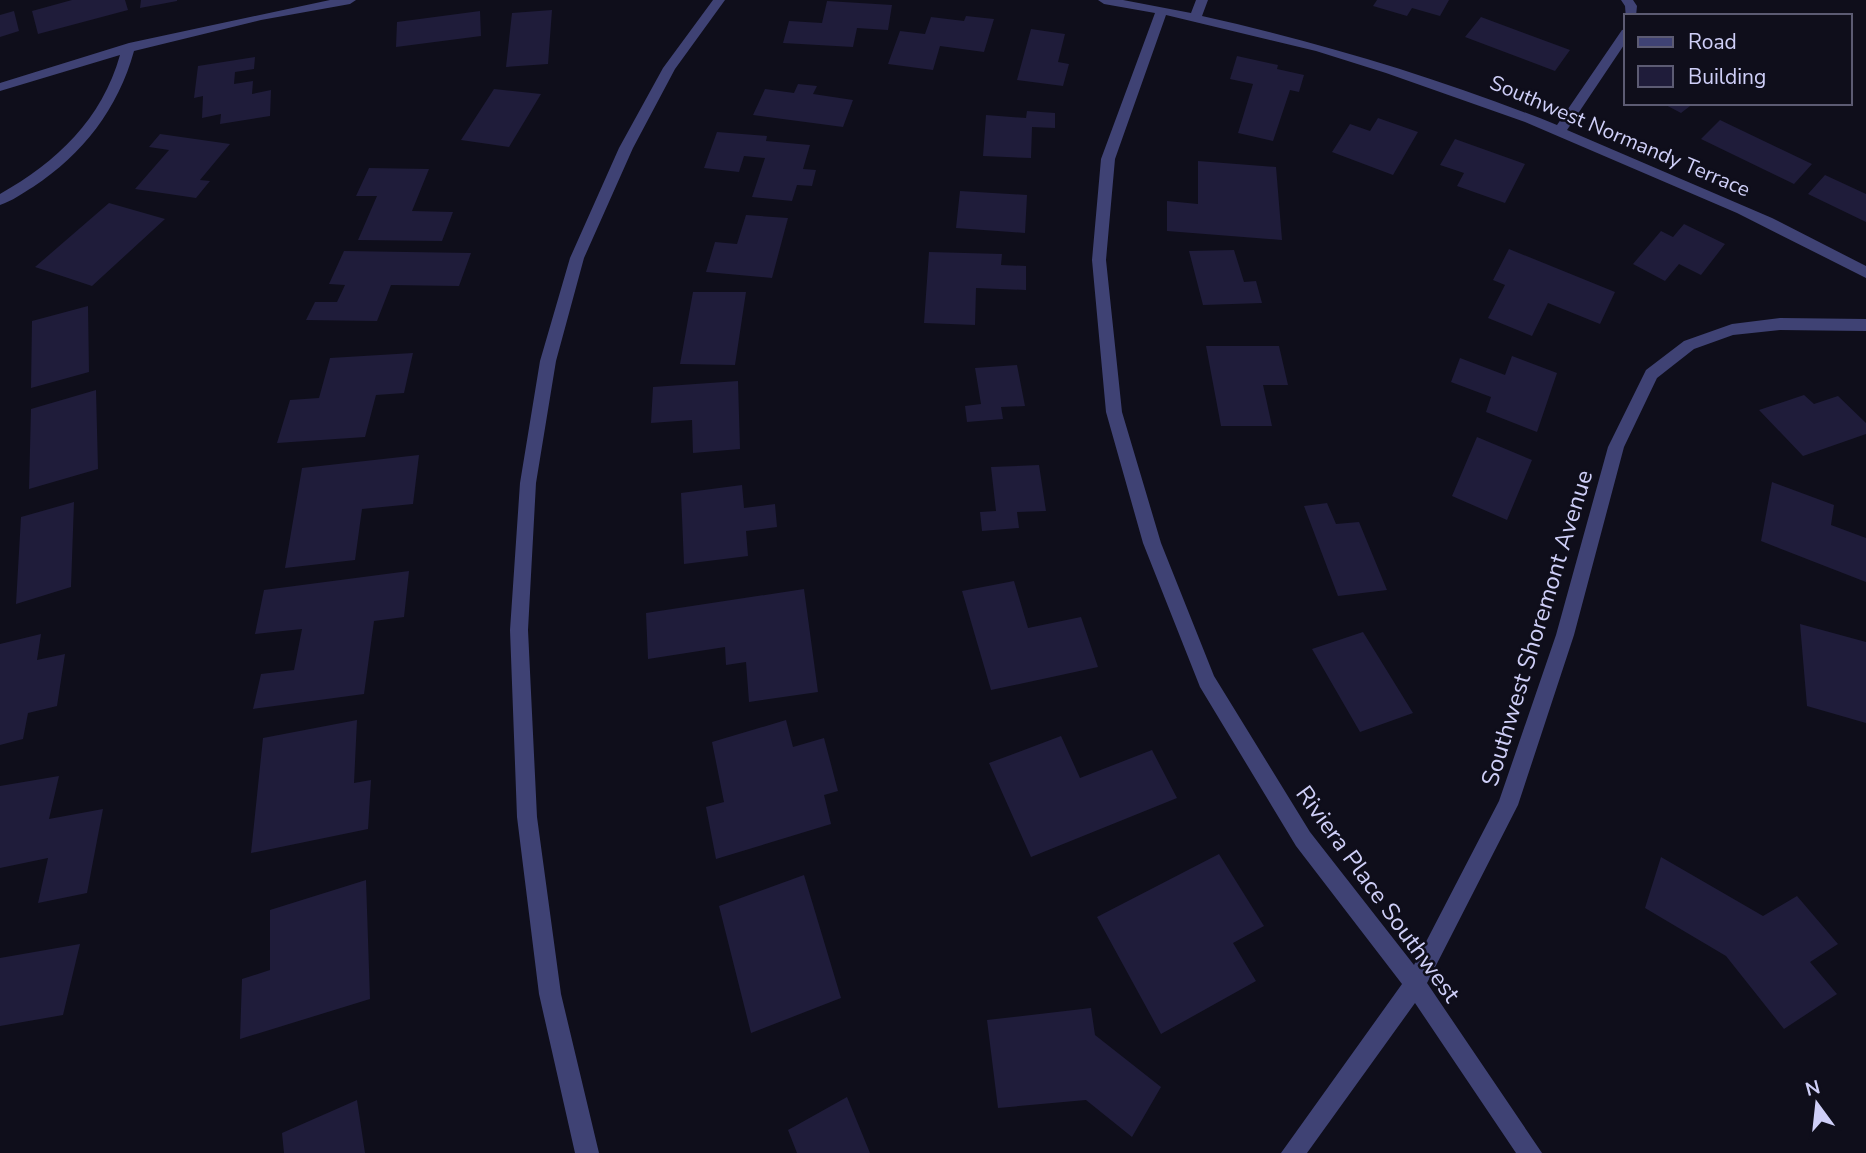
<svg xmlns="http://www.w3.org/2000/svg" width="1866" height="1153" viewBox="0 0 1866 1153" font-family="'Nunito Sans',sans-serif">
<rect width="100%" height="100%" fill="#0f0e1b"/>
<!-- building -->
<path fill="#1f1c3a" d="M72,0H125L128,10L38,34L32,11Z
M141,0H177V1L140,8Z
M1377,0H1449L1440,16L1412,8L1407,16L1373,6Z
M827,1L892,5L888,30L857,28L853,47L783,43L789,21L822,23Z
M552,10L548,64L506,67L512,13Z
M14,11L19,31L0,37V15Z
M480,11L481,36L396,47L397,22Z
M966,16L994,19L984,52L940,46L933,70L888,64L900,31L925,34L931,17L964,21Z
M1481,17L1570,50L1555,71L1465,37Z
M1031,29L1065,34L1058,62L1069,64L1063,86L1017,80Z
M1237,56L1278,65L1277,69L1304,75L1299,92L1290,90L1273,141L1238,133L1253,84L1230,79Z
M255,57L254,69L235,72L234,84L253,81L252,94L271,90L270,116L220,124L221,114L202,118L203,96L194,98L198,66Z
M798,84L817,86L813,94L853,100L843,127L753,115L765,89L794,93Z
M494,89L541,94L509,147L461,140Z
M1662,103H1694L1681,113Z
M1027,111L1055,113V128L1032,127L1031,158L983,156L986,115L1026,118Z
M1378,118L1418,132L1393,175L1332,152L1350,124L1370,131Z
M1720,120L1812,164L1794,184L1701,139Z
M717,132L767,136L766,141L810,145L803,169L816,170L812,186L797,185L792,201L752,197L765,158L744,156L739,172L704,168Z
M160,134L230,144L200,180L210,181L196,198L135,189L169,150L149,147Z
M1455,139L1525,164L1505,203L1457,186L1464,173L1440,165Z
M1198,161L1276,167L1282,240L1167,231V201L1198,204Z
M369,168L429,169L412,211L453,212L442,241L358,240L377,196H356Z
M1825,175L1866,194V222L1808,194Z
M960,191L1027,195L1025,233L956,228Z
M109,203L165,219L92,286L35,267Z
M746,215L788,218L772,278L706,272L715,242L737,244Z
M1684,224L1725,244L1701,275L1679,264L1665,281L1633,264L1661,231L1673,237Z
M1509,249L1615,292L1600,324L1548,303L1532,336L1488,318L1505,285L1493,280Z
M1234,250L1244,282L1256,281L1262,303L1203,305L1189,251Z
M344,251L471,253L459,286L391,285L377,321L306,320L315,302H337L345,285L329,284Z
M929,252L1002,254L1001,265L1026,266V290L976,288L975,325L924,323Z
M693,292H746L735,365L680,364Z
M88,306L89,372L31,388L32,321Z
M1206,346H1279L1288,385H1263L1272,426H1221Z
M413,353L404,393L376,395L365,437L277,443L290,400L319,398L330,358Z
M1512,356L1557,373L1537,432L1486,412L1491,397L1451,382L1460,358L1505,375Z
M1017,365L1025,406L1001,407L1003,419L967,422L965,406L981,404L975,368Z
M738,381L740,449L693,453L692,420L651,423L653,387Z
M96,390L98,469L29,489L31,409Z
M1804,395L1814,404L1838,396L1866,423V434L1803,456L1759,410Z
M1477,437L1532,460L1507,520L1452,496Z
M419,455L413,504L362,509L355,560L285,568L302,468Z
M1039,465L1046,511L1017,512L1019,528L982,531L980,512L996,511L991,467Z
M1772,482L1834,505L1831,525L1866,538V582L1761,541Z
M742,485L744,508L775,504L777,527L746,531L748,556L684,564L681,493Z
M74,502L71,587L16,604L21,517Z
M1327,503L1336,524L1359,522L1387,590L1338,596L1304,506Z
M409,571L404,617L374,621L364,694L253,709L261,674L294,670L302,629L255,634L264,590Z
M1014,581L1028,628L1081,617L1098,667L991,690L962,591Z
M804,589L818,692L749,702L746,662L726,665L725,647L648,659L646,613Z
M1800,624L1866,642V723L1807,706Z
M1363,632L1413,713L1360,732L1312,649Z
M41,634L37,660L65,654L57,706L28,713L23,739L0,745V644Z
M357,720L354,783L371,780L368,829L251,853L263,738Z
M786,720L793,747L824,738L838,791L824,795L831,824L716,859L706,807L724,802L712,742Z
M1061,736L1080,778L1152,750L1177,798L1031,857L989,763Z
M59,776L49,819L103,809L87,893L38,903L48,858L0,868V786Z
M1219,854L1264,926L1233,943L1256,981L1161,1034L1097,917Z
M1661,857L1763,916L1797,896L1838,944L1810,962L1837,994L1784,1029L1726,956L1645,908Z
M804,875L841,998L751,1033L719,906Z
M366,880L370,999L240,1039L242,979L270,970V910Z
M80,944L63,1015L0,1026V958Z
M1091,1008L1095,1035L1161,1087L1132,1137L1086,1100L998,1108L987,1020Z
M847,1097L870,1153H797L788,1130Z
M357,1100L365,1153H284L282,1133Z"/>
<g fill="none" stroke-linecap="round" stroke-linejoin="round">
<!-- minor -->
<path fill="#3f4274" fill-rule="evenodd" d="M330,0H356L350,4L261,20L134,51C118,109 83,154 33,187C23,193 12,201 0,205V194C57,162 102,119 120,55L0,91V83L129,43Z
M713,0H725L675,69L633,148L584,258L556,361L536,483L528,630L537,817L561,994L599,1153H575L539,994L517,817L510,630L520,483L540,361L570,258L619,148L663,68Z
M1098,0H1123L1191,13L1196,0H1208L1202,16C1323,43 1442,79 1557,125L1622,30L1626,29V42L1567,130L1772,218L1866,266V278L1737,213L1525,122L1386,73L1316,51L1166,15L1115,159L1106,260L1122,412L1161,543L1214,676L1310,832L1414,965L1499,801L1556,635L1608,447L1646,370L1684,341L1732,324L1780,318L1866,319V331L1780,330L1733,335L1694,349L1657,378L1624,447L1574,635L1518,805L1427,983L1542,1153H1516L1415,1003L1307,1153H1281L1402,984L1296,846L1200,687L1143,543L1106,412L1092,260L1101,159L1155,13L1104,4Z
M1621,0H1633L1637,6L1636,16H1626V19L1625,6Z"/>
</g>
<g text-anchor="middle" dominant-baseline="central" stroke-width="5" stroke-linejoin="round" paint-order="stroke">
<!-- far-street labels -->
<g font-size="21" fill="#cfcff8" stroke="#0f0e1b">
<text transform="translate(1620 136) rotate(23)">Southwest Normandy Terrace</text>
</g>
<!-- street labels -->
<g font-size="24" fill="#cfcff8" stroke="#0f0e1b">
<text transform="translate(1537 628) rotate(-73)">Southwest Shoremont Avenue</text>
<text transform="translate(1378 894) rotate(54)">Riviera Place Southwest</text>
</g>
</g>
<!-- legend -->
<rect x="1624" y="14" width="228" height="91" fill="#0f0e1b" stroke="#5c5b73" stroke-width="2"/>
<rect x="1638" y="37" width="35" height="10" fill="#3f4274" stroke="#5c5b73" stroke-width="2"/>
<text x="1688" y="49" font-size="21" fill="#cfcff8">Road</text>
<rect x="1638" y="66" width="35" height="21" fill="#1f1c3a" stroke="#5c5b73" stroke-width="2"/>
<text x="1688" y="84" font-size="21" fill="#cfcff8">Building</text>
<!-- north arrow -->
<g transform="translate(1817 1104) rotate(345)" stroke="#0f0e1b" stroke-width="5" paint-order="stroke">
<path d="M0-5L12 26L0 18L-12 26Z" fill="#cfcff8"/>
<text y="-10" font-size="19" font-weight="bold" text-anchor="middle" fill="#cfcff8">N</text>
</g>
</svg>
